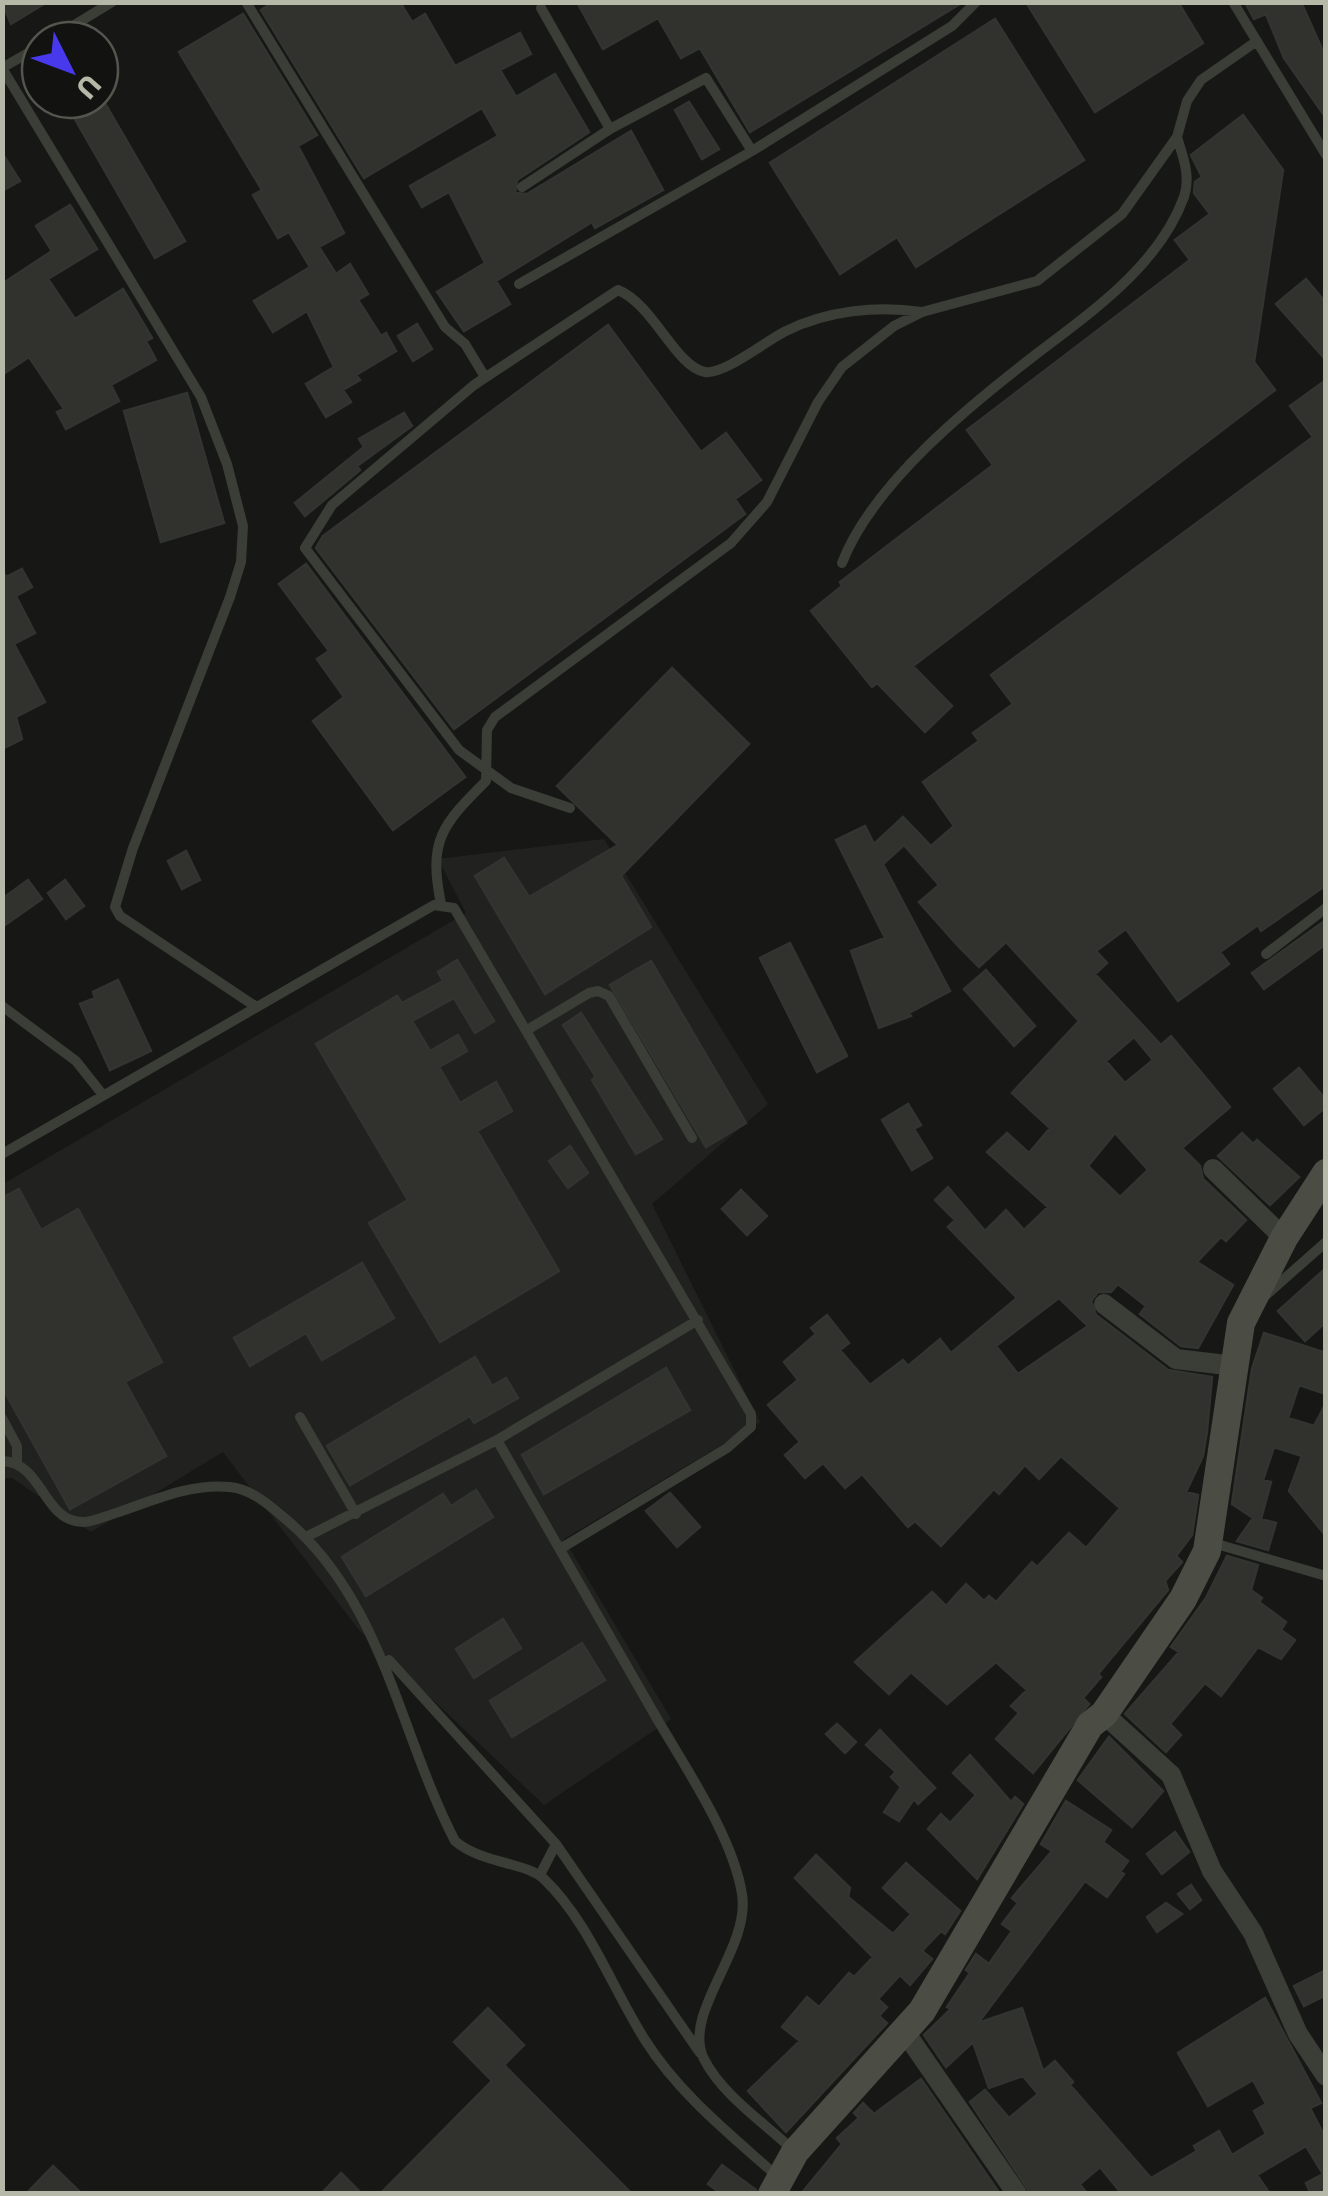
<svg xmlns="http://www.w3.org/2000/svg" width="1328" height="2196" viewBox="0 0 1328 2196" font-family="Commissioner,sans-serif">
<rect width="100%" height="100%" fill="#171816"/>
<!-- built -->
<path fill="#21221f" d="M604,839L768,1104L652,1204L760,1422L564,1539L671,1719L544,1805L359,1630L223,1452L91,1532L12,1478H3V1184L466,913L438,859Z"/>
<!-- building -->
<path fill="#31322e" stroke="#323430" stroke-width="2.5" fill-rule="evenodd" d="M2,2H47L11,24Z
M273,2H400L412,22L425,14L455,66L520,33L531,54L500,70L516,97L555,74L589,132L517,180L515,193L527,194L631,131L663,190L595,228L592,222L496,281L510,304L464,331L437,292L485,263L449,192L422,207L410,186L498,136L482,108L364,178L261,10Z
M577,2H963L750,132L700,48L681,58L658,18L603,49Z
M1026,2H1178L1203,43L1095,112Z
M1245,2H1301L1326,58V118L1284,58L1266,14L1254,19Z
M243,14L317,135L298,146L344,233L319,247L336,274L350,264L368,294L358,300L381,336L386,333L396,351L356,375L360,380L343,390L351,402L326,417L306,384L334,367L307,311L273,332L254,301L310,267L289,232L278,238L253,195L262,190L179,52Z
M995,19L1084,160L916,267L897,237L840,274L770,163Z
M64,100H103L185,241L155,258Z
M689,102L719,149L702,159L675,110Z
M1243,115L1283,170L1254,362L1275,390L913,666L952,706L925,732L877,683L872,687L811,611L842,586L840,582L993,465L967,430L1190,260L1175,240L1210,214L1194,193L1195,182L1202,177L1191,155Z
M2,153L20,181L2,191Z
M70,205L97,249L48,279L75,319L123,289L152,338L146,341L156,360L111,385L119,401L66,429L57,412L64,409L29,357L2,375V284L52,251L36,226Z
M1306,279L1326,303V360L1276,304Z
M417,324L432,349L413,361L398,336Z
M608,325L701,452L726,433L761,480L735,499L745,514L454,729L316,548L323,536Z
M1326,380V885L1261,931L1258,925L1220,952L1229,964L1178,1001L1126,929L1096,951L1107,963L1095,974L1161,1045L1171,1036L1230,1107L1182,1148L1200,1166L1203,1179L1246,1220L1226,1241L1221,1237L1197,1262L1233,1285L1198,1348L1181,1346L1140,1314L1146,1306L1118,1284L1111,1292H1098L1091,1301L1096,1315L1168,1370L1212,1377L1207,1431L1203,1456L1186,1492L1198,1495L1192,1535L1176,1556L1182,1562L1165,1581L1168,1590L1098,1674L1101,1677L1083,1698L1089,1704L1033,1773L996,1739L1019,1713L1011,1706L1027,1690L996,1662L947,1704L911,1672L889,1694L855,1662L932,1592L946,1606L966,1584L984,1601L989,1596L996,1602L1032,1562L1037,1567L1069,1533L1086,1548L1120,1508L1061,1456L1039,1479L1025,1465L999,1494L994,1489L941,1546L915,1521L908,1527L862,1474L845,1488L823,1463L805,1478L785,1455L800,1442L768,1405L798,1380L784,1362L816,1334L811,1328L827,1315L849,1343L840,1350L870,1385L903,1360L908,1366L940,1339L951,1353L1017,1298L948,1227L955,1220L935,1200L948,1187L985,1231L1006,1210L1024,1230L1048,1207L987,1152L1007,1133L1029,1153L1050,1128L1012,1093L1079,1021L1006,942L979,967L959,947L919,902L939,885L904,845L883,864L950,991L909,1013L911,1016L879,1028L851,951L885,938L836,840L865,826L874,844L903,817L931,846L954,826L923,782L979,741L973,733L1013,704L991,675L1313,437L1290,406ZM1134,1037L1153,1060L1125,1083L1106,1061ZM1115,1133L1148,1170L1120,1197L1088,1166ZM1059,1298L1088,1326L1018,1374L996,1346Z
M187,393L224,523L161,542L124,411Z
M404,413L412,426L357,466L360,470L305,516L295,503L364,447L359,439Z
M306,564L465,777L393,830L313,721L344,697L317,659L329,651L279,584Z
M22,569L32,587L16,596L35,633L14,644L45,702L16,717L22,739L2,749V570L6,577Z
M672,668L749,744L621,876L651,927L545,994L475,876L504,858L529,897L618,845L557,786Z
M186,851L200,880L182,889L168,861Z
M28,880L42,899L2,927V899Z
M65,880L84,906L66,919L48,893Z
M1326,920V944L1264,989L1252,973Z
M790,943L847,1056L817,1072L760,958Z
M457,960L494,1021L475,1033L454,998L412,1021L430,1051L458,1035L467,1051L439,1067L460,1103L496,1082L512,1111L477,1131L559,1271L440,1342L369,1223L408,1200L316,1044L397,996L402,1003L443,981L438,972Z
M651,961L746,1123L706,1147L610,985Z
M986,970L1035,1026L1014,1046L964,989Z
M118,980L151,1051L110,1070L80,1004L95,998L93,992Z
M581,1013L662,1139L636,1154L592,1080L596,1077L563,1025Z
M1299,1068L1326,1100V1107L1304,1125L1274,1089Z
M908,1104L921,1125L914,1129L932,1158L912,1170L882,1120Z
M1242,1133L1253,1144L1257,1140L1299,1177L1270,1205L1218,1156Z
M570,1146L588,1173L568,1188L549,1161Z
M19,1189L41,1230L78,1209L162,1362L125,1382L166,1456L70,1509L2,1387V1198Z
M741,1190L767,1216L747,1235L722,1209Z
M362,1263L394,1318L322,1360L306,1333L250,1366L234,1338Z
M1326,1268V1322L1305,1341L1278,1311Z
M1264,1333L1326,1353V1394L1299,1385L1288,1418L1314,1426L1326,1403V1536L1289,1491L1302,1456L1274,1447L1263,1480L1271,1482L1261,1519L1276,1523L1268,1550L1237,1541L1253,1518L1232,1504L1252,1369Z
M475,1357L492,1386L506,1378L518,1398L474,1423L470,1416L350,1485L327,1446Z
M666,1368L690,1410L544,1494L522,1455Z
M476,1490L493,1517L366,1596L342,1557L443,1494L451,1506Z
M670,1493L700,1527L677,1547L646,1511Z
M1227,1556L1258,1565L1251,1590L1262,1598L1259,1602L1286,1622L1281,1630L1295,1640L1281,1659L1258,1647L1221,1696L1205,1683L1170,1724L1181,1735L1166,1752L1125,1714L1179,1652L1171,1647L1206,1598Z
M503,1619L521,1648L474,1678L456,1649Z
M582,1643L605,1680L512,1737L490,1701Z
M837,1724L856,1742L845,1753L826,1734Z
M880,1730L935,1788L918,1804L914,1799L899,1821L884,1812L901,1787L891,1777L896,1772L866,1745Z
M1109,1737L1163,1791L1132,1827L1078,1780Z
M970,1755L1011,1802L1015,1797L1023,1804L977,1879L928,1829L941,1814L950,1823L976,1795L953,1773Z
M1066,1801L1111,1830L1103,1842L1128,1861L1120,1872L1124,1874L1107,1897L1085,1881L978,2023L1022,2008L1043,2071L1055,2061L1073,2082L1070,2085L1151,2178L1197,2151L1194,2146L1219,2131L1232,2155L1266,2134L1254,2111L1266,2104L1253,2080L1208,2106L1178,2053L1265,1998L1321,2103L1310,2108L1326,2139V2194H1311L1306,2183L1323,2174L1306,2146L1257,2175L1270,2194H1122L1100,2167L1080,2184L1087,2194H1031L970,2102L985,2090L1009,2118L1038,2094L1023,2076L989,2088L973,2042L946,2067L924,2035L951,2009L947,2007L970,1973L966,1970L976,1954L989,1964L1012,1931L1002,1924L1018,1903L1012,1898L1052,1851L1041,1844Z
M1175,1832L1189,1852L1162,1874L1147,1854Z
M816,1855L850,1888L848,1897L893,1934L911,1914L883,1888L906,1863L960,1911L945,1934L941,1931L922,1951L932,1959L910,1985L900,1975L878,1999L887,2007L879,2016L887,2023L786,2132L748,2091L800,2041L782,2027L807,1997L819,2007L849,1973L854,1977L873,1957L795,1878Z
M1191,1885L1201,1900L1190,1909L1178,1894Z
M1166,1903L1182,1914L1157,1932L1147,1917Z
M1326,1970V1995L1304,2006L1294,1986Z
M488,2008L524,2045L504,2065L632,2194H380L492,2081L454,2042Z
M921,2079L1000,2194H801L842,2144L837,2138L859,2118L854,2113L863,2103L874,2114Z
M722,2165L756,2190L755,2194H722L708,2184Z
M53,2166L82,2194H26Z
M341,2173L362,2194H321Z"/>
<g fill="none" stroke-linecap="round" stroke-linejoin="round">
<!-- lane -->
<path stroke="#3b3d37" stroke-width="10" d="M246,2L445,327L465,344L485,377
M1233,2L1326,155
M541,8L610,129L706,78L752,151
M50,40L112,2
M40,46L2,68L201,397L227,464L243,526L241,562L230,597L133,848L115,907L120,916L255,1006
M522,187L610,129
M519,284L752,151L952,26L976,2
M842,563C873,483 971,404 1039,352C1094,310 1159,265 1184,197C1191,176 1183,157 1177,137
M570,808L511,788L459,750L305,548L332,505L474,385L618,290C653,304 676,367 705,372C724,375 767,340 786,331C826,311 877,305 921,312
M441,904C428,840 442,825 486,781L487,730L495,717L731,543L767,502L818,402L842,367L894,326L922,312L1037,281L1122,214L1177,137L1187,101L1201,80L1257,41
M1266,954L1326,908
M2,1006L76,1061L103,1095
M527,1030L589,993L598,991L609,996L692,1138
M2,1154L434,905L454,908L751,1414V1427L727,1448L560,1549
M1266,1295L1326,1242
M300,1417L356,1514
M2,1418L17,1446V1463
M497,1440L698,1320
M2,1461C43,1462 43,1522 83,1522C94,1522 108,1515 119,1512C154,1500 191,1483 230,1487C250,1489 267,1503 282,1516C383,1598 398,1731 455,1841C482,1864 526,1862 544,1879C589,1922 612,1988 645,2040C679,2094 731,2135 778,2177
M308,1536L497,1440C550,1532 603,1625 656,1717C685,1767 733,1837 742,1894C751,1949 681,2013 704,2059C722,2095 766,2124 794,2151
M1210,1542L1326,1576
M389,1660L556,1844L700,2053
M540,1875L556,1844"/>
<!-- street -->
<path stroke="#3b3d37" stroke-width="20" d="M1213,1169L1284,1238
M1104,1304L1176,1359L1235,1366
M1104,1714L1171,1775L1212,1871L1253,1933L1298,2034L1326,2076
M905,2032L1017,2194"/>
<!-- secondary -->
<path stroke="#4b4d45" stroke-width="28" d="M772,2194L795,2152L922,2011L1090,1725L1104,1714L1183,1599L1207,1551L1241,1323L1284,1238L1326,1173"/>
</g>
<!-- border -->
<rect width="1328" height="2196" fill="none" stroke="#b6b8a8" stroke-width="10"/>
<!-- north arrow -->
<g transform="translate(70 70) rotate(132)"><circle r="48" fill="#121311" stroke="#54554d" stroke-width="2.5"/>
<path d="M0-8L18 38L0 25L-18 38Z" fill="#4939ed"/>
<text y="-15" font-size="28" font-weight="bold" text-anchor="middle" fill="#b6b8a8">U</text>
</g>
</svg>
